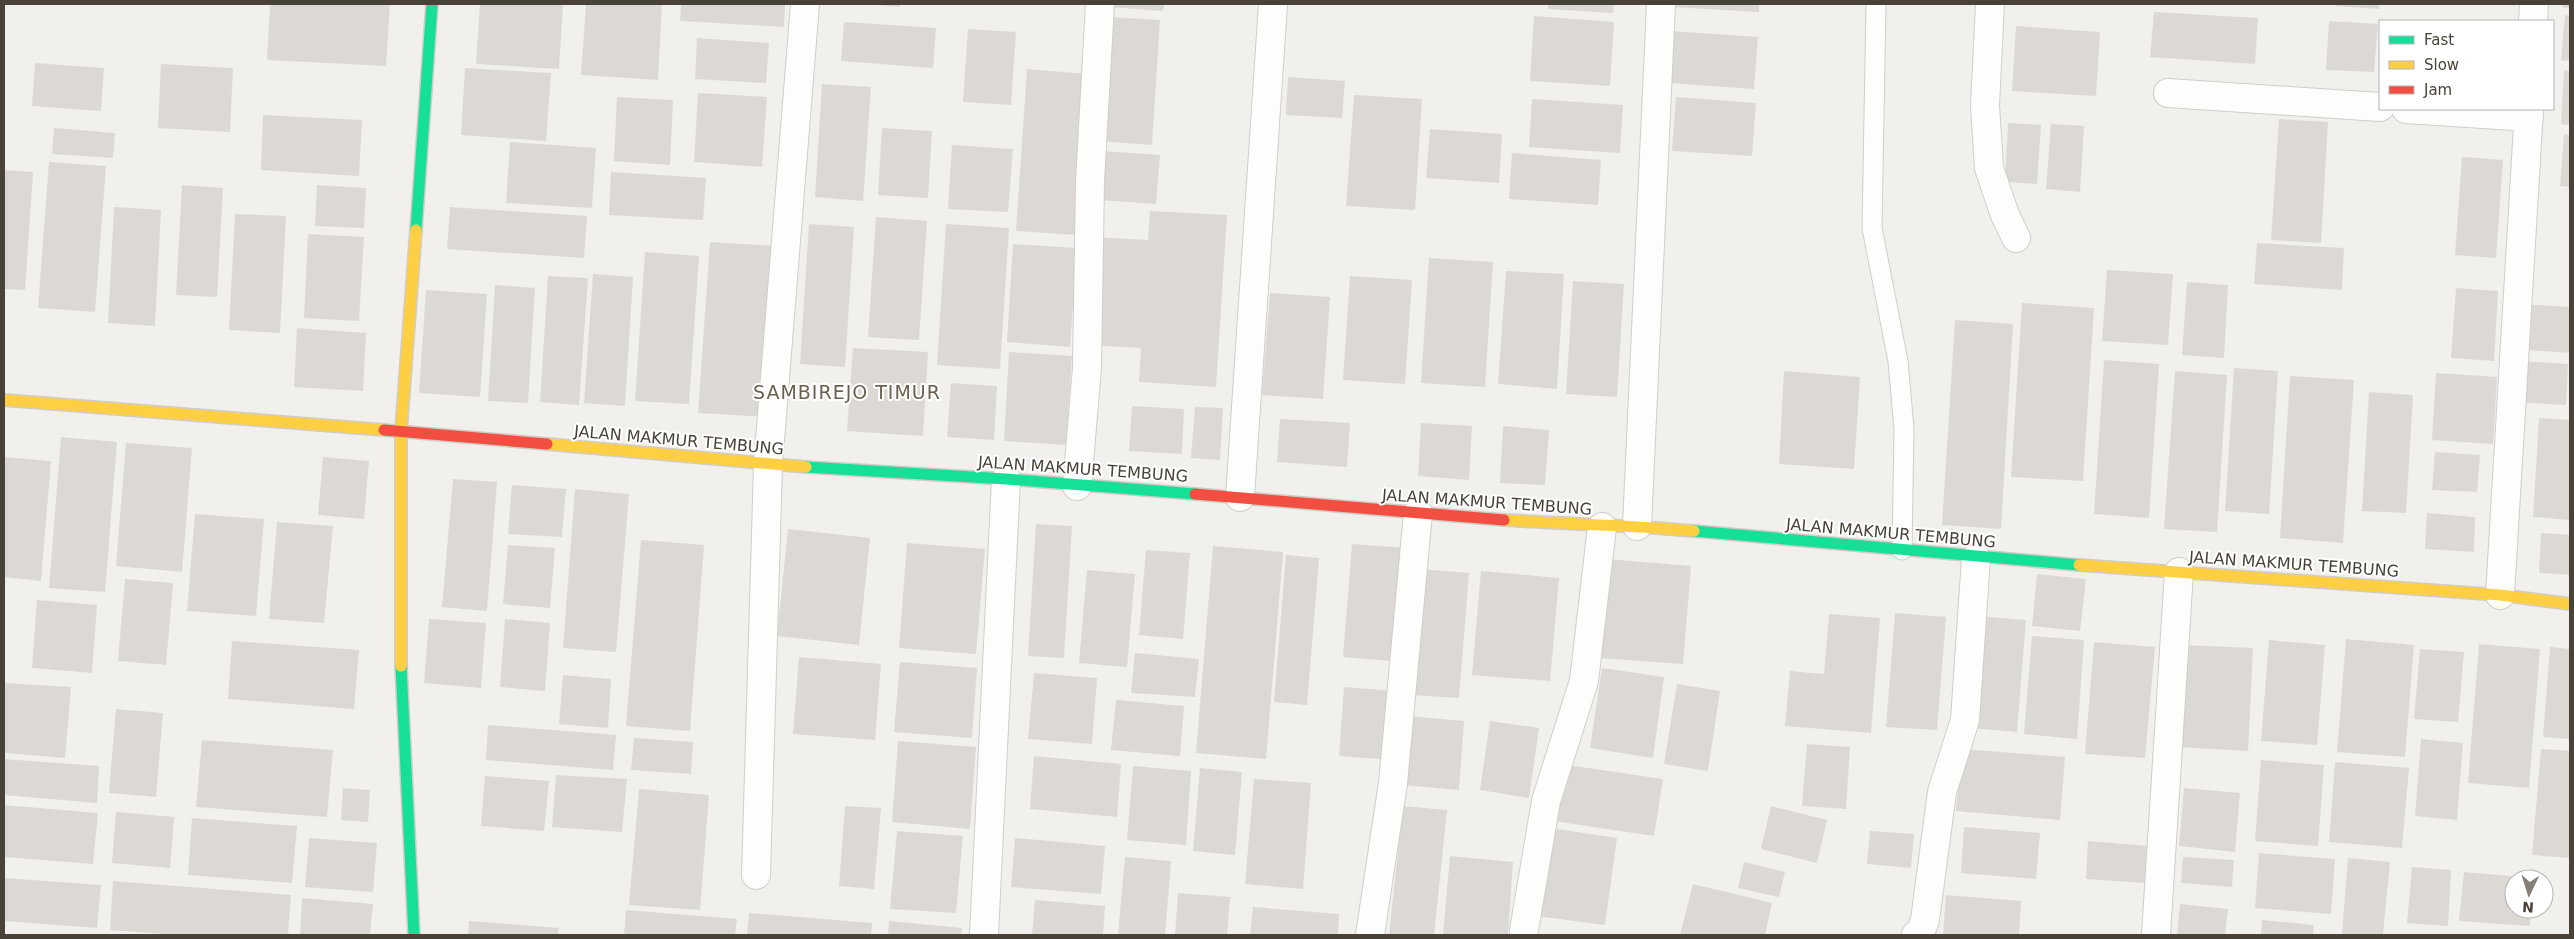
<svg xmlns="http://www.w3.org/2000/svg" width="2574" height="939" viewBox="0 0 2574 939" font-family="'DejaVu Sans',sans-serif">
<rect width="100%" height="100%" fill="#f2f0ed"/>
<!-- building -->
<path fill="#dcd9d5" d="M270,4H390L386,66L267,60Z
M480,4H563L559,69L476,64Z
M586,4H662L658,80L581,75Z
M681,4H785L784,27L680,21Z
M866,4H900V7Z
M1108,4H1164L1163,11L1108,7Z
M1548,4H1614L1613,13L1548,9Z
M1671,4H1759V12L1671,7Z
M2336,4H2379V9L2336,6Z
M2563,4H2570V8L2562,7Z
M2154,12L2258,18L2255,64L2150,57Z
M2565,15L2570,16V61L2561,60Z
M1534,16L1614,22L1610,86L1530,81Z
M1109,17L1160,20L1152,145L1100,141Z
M2329,21L2378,24L2374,72L2326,70Z
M844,22L936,28L933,68L841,61Z
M2016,26L2100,32L2096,96L2012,91Z
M968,29L1016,32L1011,105L963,102Z
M1672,31L1758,37L1754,89L1669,83Z
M697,38L769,43L766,83L695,79Z
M35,63L104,68L101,111L32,106Z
M161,64L233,68L230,132L158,128Z
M465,68L551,73L546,141L461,135Z
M1027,69L1088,74L1077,235L1016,231Z
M2564,70L2570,71V125L2561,124Z
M1288,77L1345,81L1342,118L1286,115Z
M822,84L871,87L863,201L815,197Z
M698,93L767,97L762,167L694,162Z
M1354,95L1422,99L1415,210L1346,206Z
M617,97L673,100L670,165L614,161Z
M1676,97L1756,103L1752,156L1672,151Z
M1532,99L1623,105L1620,153L1529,147Z
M263,115L362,120L359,176L261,170Z
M2279,119L2328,122L2321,243L2271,240Z
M2008,123L2041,125L2037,184L2005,182Z
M2051,124L2084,126L2080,192L2046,189Z
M54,128L115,133L113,158L52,154Z
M882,128L932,131L928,198L878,195Z
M1430,129L1502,134L1499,183L1426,178Z
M2564,134L2570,135V187L2560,186Z
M510,142L596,148L592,208L506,203Z
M952,145L1013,149L1008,212L948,209Z
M1102,151L1160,155L1156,204L1099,200Z
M1512,153L1601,160L1598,205L1509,199Z
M2462,157L2503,160L2496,258L2455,255Z
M49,162L106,166L95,312L38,308Z
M4,170L33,172L25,290L4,289Z
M611,172L706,178L703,220L609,215Z
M182,185L223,188L217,297L176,295Z
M317,185L366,188L364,228L315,226Z
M114,207L161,210L155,326L108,323Z
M450,207L587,216L584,258L447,249Z
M1150,211L1227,215L1216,387L1139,382L1141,348L1088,345L1095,237L1148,240Z
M235,214L286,216L280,333L229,330Z
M876,217L927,221L919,340L868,337Z
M809,224L854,227L845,367L800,364Z
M946,224L1009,228L1000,369L937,365Z
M308,234L364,237L359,321L304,318Z
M710,242L779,246L767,417L698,413Z
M2257,243L2344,248L2342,290L2254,284Z
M1013,244L1077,248L1070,347L1007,342Z
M645,252L699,256L689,404L635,401Z
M1429,258L1493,262L1485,387L1421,383Z
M2107,270L2173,274L2168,345L2102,341Z
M1506,271L1564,274L1557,389L1498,384Z
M593,274L633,277L625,406L584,403Z
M548,276L588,278L579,405L540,402Z
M1350,276L1412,280L1405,384L1343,380Z
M1573,281L1624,284L1617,397L1566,394Z
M2187,282L2228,285L2224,358L2182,355Z
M495,285L535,288L528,403L488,401Z
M2456,288L2498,291L2494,361L2451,358Z
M426,290L487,294L480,397L419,393Z
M1270,293L1330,297L1323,399L1262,395Z
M2022,303L2094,308L2083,481L2011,477Z
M2519,304L2570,307V353L2516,349Z
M1955,320L2013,324L2001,529L1942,525Z
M297,328L366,333L363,391L294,387Z
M853,348L928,352L923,436L847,431Z
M1009,352L1072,356L1066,445L1004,441Z
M2104,360L2159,364L2149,518L2094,514Z
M2520,361L2568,364L2566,405L2517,402Z
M2234,368L2278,371L2269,514L2225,511Z
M1784,371L1860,377L1854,469L1779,464Z
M2175,371L2227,375L2217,532L2164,529Z
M2436,373L2497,377L2493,444L2432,440Z
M2290,376L2354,380L2343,543L2280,538Z
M951,383L997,386L994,440L947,437Z
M2369,392L2413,395L2406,513L2362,511Z
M1132,406L1184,409L1182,454L1129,451Z
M1195,407L1223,408L1220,460L1191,458Z
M2539,418L2570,420V520L2533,517Z
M1280,419L1350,423L1347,467L1277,462Z
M1421,423L1472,426L1469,480L1418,476Z
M1503,426L1549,430L1545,485L1500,483Z
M61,437L117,442L105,592L49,588Z
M126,443L192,448L182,572L116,566Z
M2435,452L2480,455L2477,492L2432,490Z
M4,457L51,461L41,581L4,577Z
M323,457L369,461L364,519L318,515Z
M453,479L497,482L487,611L442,607Z
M512,485L566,489L562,537L508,534Z
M575,489L629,494L616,652L563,648Z
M2427,513L2475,517L2474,552L2425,549Z
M195,514L264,519L256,616L187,611Z
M277,522L333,526L324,623L269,619Z
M1036,524L1072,526L1064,658L1028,656Z
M788,529L870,538L859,645L777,636Z
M2541,533L2570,535V575L2539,573Z
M641,540L704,545L690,731L626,726Z
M907,543L985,549L976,654L899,648Z
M1352,544L1410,548L1401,662L1343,657Z
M508,545L555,548L550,608L503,604Z
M1213,546L1283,552L1266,759L1196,753Z
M1146,550L1190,553L1183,639L1139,635Z
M1286,555L1319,558L1307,705L1274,702Z
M1607,559L1691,566L1683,664L1599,658Z
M1419,569L1469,573L1459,698L1410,695Z
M1087,570L1135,574L1127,667L1079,663Z
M1481,571L1559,578L1550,681L1472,675Z
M2037,574L2086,579L2080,631L2032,626Z
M125,579L173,583L166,665L118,661Z
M37,600L97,605L92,673L32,668Z
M1895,613L1946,617L1937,730L1886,727Z
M1829,614L1880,618L1871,733L1785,726L1790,671L1824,674Z
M1977,616L2026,620L2017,732L1969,728Z
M429,619L486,623L481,688L424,683Z
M505,619L550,623L545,691L500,687Z
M2032,636L2084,640L2077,739L2024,734Z
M2346,639L2414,645L2405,757L2337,752Z
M2269,640L2325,645L2317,745L2261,741Z
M232,641L359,650L354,709L228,699Z
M2094,642L2155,647L2145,758L2085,754Z
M2479,644L2540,649L2529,788L2468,783Z
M2183,645L2253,648L2248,751L2177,747Z
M2550,647L2570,649V739L2543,737Z
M2420,649L2464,652L2458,722L2414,719Z
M1135,653L1199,659L1195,697L1131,693Z
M799,657L881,664L875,740L793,734Z
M900,662L977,668L972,738L894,732Z
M1602,668L1664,677L1653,758L1590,748Z
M1034,673L1097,678L1092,744L1028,739Z
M563,675L611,679L608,728L559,724Z
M4,683L71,687L65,758L4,753Z
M1677,684L1720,691L1708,771L1664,764Z
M1344,687L1395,691L1389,760L1339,756Z
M1116,700L1184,706L1180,756L1111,750Z
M116,709L163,713L156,797L109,793Z
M1408,716L1464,721L1459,790L1403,785Z
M1490,721L1539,728L1529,798L1480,790Z
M488,725L616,735L613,770L486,760Z
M634,738L693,742L691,774L631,770Z
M2421,739L2463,743L2457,820L2415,816Z
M202,740L333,750L327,817L196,807Z
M898,741L976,747L970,829L892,822Z
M1807,744L1850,747L1846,809L1802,806Z
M1961,749L2065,757L2060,820L1956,811Z
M2541,749L2570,751V858L2532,855Z
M1034,756L1121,764L1117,817L1030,809Z
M4,759L99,766L97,803L4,795Z
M2261,760L2324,765L2318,846L2255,841Z
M2335,762L2409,768L2402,848L2329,842Z
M1561,764L1663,779L1654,836L1553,821Z
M1133,766L1191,771L1186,845L1127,840Z
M1200,768L1242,772L1235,855L1193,851Z
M556,775L627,779L622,832L552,827Z
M485,776L549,781L544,831L481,826Z
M1254,779L1311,783L1303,889L1245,884Z
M343,788L370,790L368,822L341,820Z
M2184,788L2240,793L2235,852L2179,846Z
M639,789L709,795L700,910L629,905Z
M4,805L98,813L93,864L4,857Z
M845,806L881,808L874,889L839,886Z
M1403,806L1447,810L1434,935H1389Z
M1771,806L1827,820L1817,863L1761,849Z
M116,812L174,817L170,868L112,863Z
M192,818L297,826L292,883L188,875Z
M1964,827L2040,833L2036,879L1961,873Z
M1550,828L1617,838L1605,925L1536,916Z
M897,831L963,836L956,913L890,909Z
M1870,831L1914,834L1911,868L1867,864Z
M309,838L377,843L373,892L305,887Z
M1015,838L1105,846L1101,894L1011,887Z
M2088,841L2148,846L2145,883L2086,879Z
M2259,853L2335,859L2331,914L2255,908Z
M1450,856L1513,862L1508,935H1443Z
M1125,857L1171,861L1165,935H1118Z
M2183,857L2234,860L2232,887L2181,883Z
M2348,858L2390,862L2383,935L2342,934Z
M1744,862L1785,872L1779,897L1738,888Z
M2412,867L2451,870L2448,926L2407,923Z
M2464,872L2533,878L2514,879V909H2531L2530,926L2459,921Z
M4,878L101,885L97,928L4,921Z
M113,881L291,895L288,935H177L110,930Z
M1693,884L1772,903L1765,935H1680Z
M1178,893L1230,897L1227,935H1175Z
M1946,895L2021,901L2019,935H1943Z
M302,898L373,904L370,935H300Z
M1035,900L1105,906L1103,935H1032Z
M2180,904L2228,909L2225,935H2177Z
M1253,907L1339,914L1338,935H1250Z
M626,910L737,919L735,935H624Z
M749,913L872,923L871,935H747Z
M2262,920L2314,925L2313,935H2261Z
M469,921L559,928L558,935H468Z
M889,921L962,928L961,935H888Z"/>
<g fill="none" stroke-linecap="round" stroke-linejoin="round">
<!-- lane casing -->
<g stroke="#d0ceca" stroke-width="21">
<path id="lane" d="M1876,4L1872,228L1898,361L1904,429L1902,550"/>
</g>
<!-- street casing -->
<g stroke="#d0ceca" stroke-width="30">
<path id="street" d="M1990,4L1985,105L1989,168L2005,215L2016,238
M2533,21L2534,4
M2168,93L2380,107
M2406,109L2529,117
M1077,486L1087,368L1090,181L1100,4
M1240,497L1273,4
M1637,526L1661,4
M2500,595L2529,109
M756,875L768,465L805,4
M1524,930L1546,801L1584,681L1602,527
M984,935L1006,479
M1370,935L1393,783L1418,513
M1916,935L1921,931L1925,920L1942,792L1965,720L1976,558
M2156,935L2179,572"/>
</g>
<!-- fast casing -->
<g stroke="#d2cdc4" stroke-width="14">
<path id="fast" d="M416,230L432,4
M806,467L1006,479L1195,494
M1694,531L2079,565
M401,666L414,935"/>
</g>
<!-- slow casing -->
<g stroke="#d2cdc4" stroke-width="14">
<path id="slow" d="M4,400L384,430
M547,444L806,467
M1504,520C1567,524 1631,525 1694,531
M2079,565L2500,595L2570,604
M401,666V431L416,230"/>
</g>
<!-- jam casing -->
<g stroke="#d2cdc4" stroke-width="14">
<path id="jam" d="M384,430L547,444
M1195,494L1504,520"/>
</g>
<!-- lane -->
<use href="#lane" stroke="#fdfdfc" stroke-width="19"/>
<!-- street -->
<use href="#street" stroke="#fdfdfc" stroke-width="28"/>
<!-- fast -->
<use href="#fast" stroke="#16e098" stroke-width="11"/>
<!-- slow -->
<use href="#slow" stroke="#ffcf43" stroke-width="11"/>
<!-- jam -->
<use href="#jam" stroke="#f24e42" stroke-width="11"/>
</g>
<g text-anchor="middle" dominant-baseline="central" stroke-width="4" stroke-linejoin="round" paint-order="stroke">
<!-- street labels -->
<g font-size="16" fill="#494238" stroke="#fff">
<text transform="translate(679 440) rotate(5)">JALAN MAKMUR TEMBUNG</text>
<text transform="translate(1083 469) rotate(4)">JALAN MAKMUR TEMBUNG</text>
<text transform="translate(1487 502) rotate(4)">JALAN MAKMUR TEMBUNG</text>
<text transform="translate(1891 533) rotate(5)">JALAN MAKMUR TEMBUNG</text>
<text transform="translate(2294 564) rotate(4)">JALAN MAKMUR TEMBUNG</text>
</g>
<!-- quarter labels -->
<g font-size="19" letter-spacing="1" fill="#6c604f" stroke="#fff">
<text x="847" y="392">SAMBIREJO TIMUR</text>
</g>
</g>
<!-- border -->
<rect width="2574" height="939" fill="none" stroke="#494238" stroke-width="10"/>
<!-- legend -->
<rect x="2379" y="20" width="175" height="90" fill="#ffffff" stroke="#b6b3af"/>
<rect x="2389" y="36" width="25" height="8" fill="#16e098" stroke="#b6b3af"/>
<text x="2424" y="45" font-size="15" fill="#494238">Fast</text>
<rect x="2389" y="61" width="25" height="8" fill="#ffcf43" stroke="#b6b3af"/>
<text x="2424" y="70" font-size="15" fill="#494238">Slow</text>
<rect x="2389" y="86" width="25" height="8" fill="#f24e42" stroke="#b6b3af"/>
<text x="2424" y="95" font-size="15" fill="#494238">Jam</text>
<!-- north arrow -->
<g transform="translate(2529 894) rotate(184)"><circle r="24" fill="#ffffff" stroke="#b6b3af"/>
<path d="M0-4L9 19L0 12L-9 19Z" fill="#847f77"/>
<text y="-8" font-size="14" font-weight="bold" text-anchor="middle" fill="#494238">N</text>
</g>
</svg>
